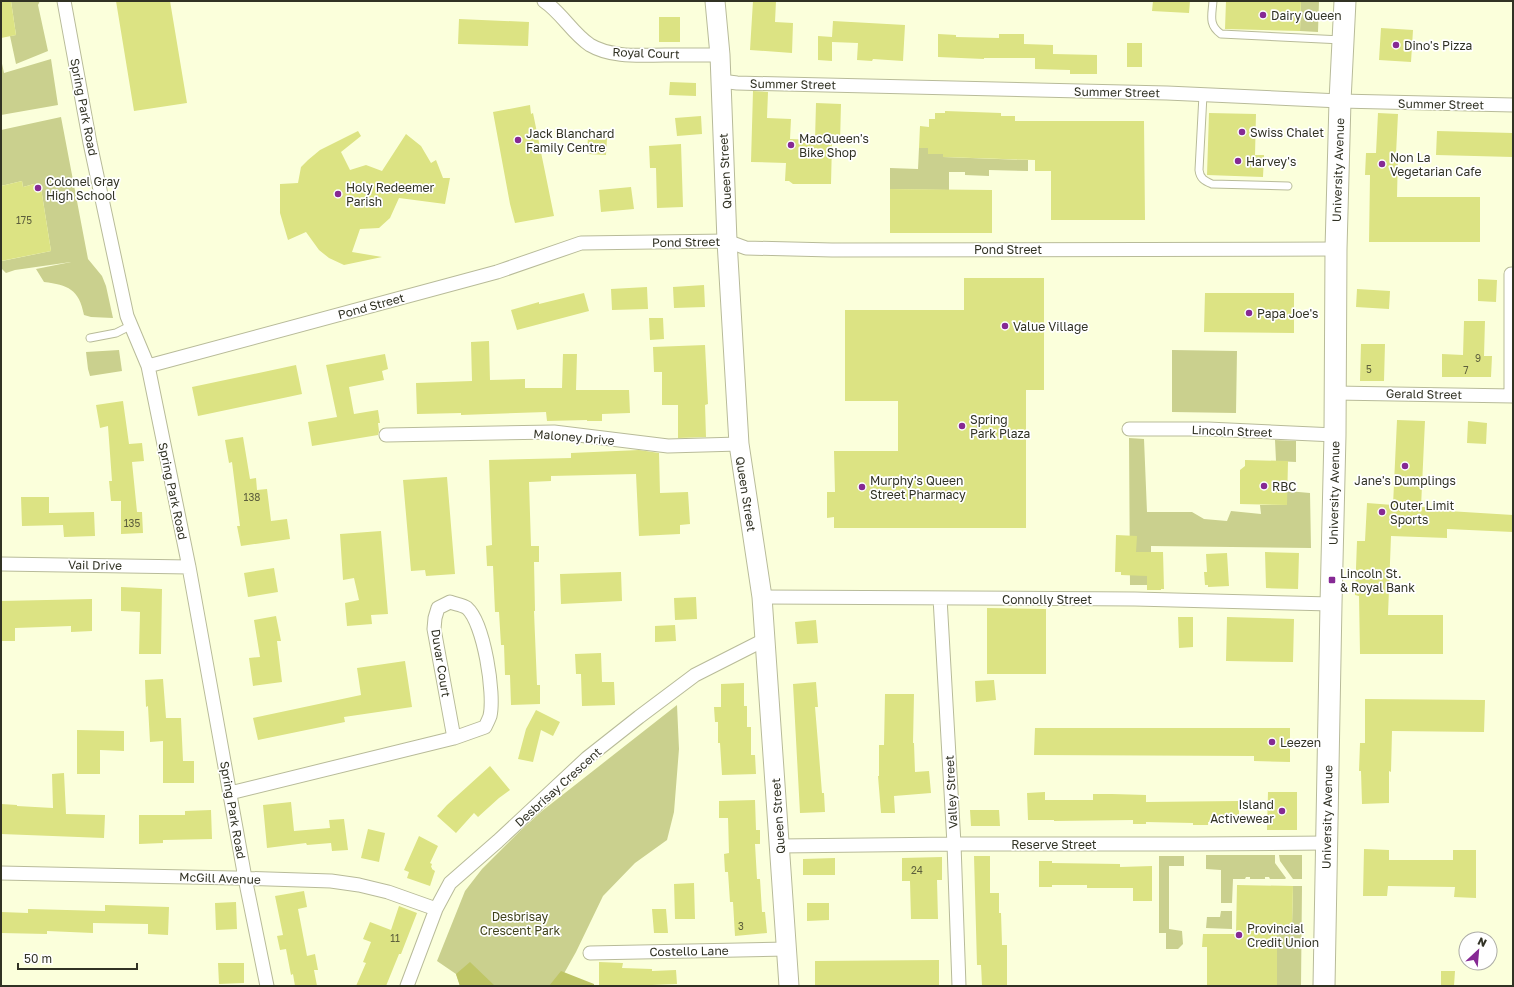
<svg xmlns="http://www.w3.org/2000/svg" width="1514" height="987" viewBox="0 0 1514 987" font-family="'Golos Text',sans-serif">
<rect width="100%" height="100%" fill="#fbffdb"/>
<!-- green -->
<path fill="#cad08e" d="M11,1H40L38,5L48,51L16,64L10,36L16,35Z
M1301,1H1319L1318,32L1300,31Z
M1,59L4,73L51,59L58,105L1,115Z
M61,117L88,259L102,276L106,286L113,318L91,317L84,315C79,289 68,285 44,282L36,269L71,262L15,270L6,273L1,268L2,261L51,251L41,188L35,189L34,184L23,187L22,181L1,186V130Z
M919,148H928V154H943V157L1028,160V171L989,170V176L965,175V172H949V190L890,189V168L918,169Z
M119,350L122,371L90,376L88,369L86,352Z
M1172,350L1237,351L1236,413L1172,412Z
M1129,438L1144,439L1147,512H1192L1204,519L1227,521L1231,511L1261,514L1260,505H1287V491L1310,493L1311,548L1151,546V585H1130Z
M1275,440L1296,441V462L1276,461Z
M677,705L679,749L674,812L667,840L635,863L603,896L576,952L557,986H460L456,974L437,961L465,891L482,869L519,832L542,811Z
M1206,855H1275V863L1286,878L1285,879H1270L1269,877H1265V879H1250V877H1246L1245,879H1233L1232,903H1221V870L1206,869Z
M1279,855H1302V879H1293L1280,861Z
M1159,856H1184V866H1169V929L1182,931L1183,944L1178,949H1166V933H1159Z
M1293,886H1302L1301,986H1277V936H1275V926H1292Z
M1221,911H1232V929L1206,928L1207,917H1220Z"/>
<!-- forest -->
<path fill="#bec565" d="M470,962L495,986H460L456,974Z
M561,971L594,984V986H549Z"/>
<!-- building -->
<path fill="#dce383" d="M1,1H11L16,35L1,38Z
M116,1H170L187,103L134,111Z
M753,1H776L775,22L793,23L792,53L750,50Z
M1153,1H1190L1189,13L1152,11Z
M1226,1H1301L1300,31L1225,29Z
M659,17H680V42H659Z
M459,19L529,22L528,46L458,44Z
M833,21L905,25L903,61L873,59L872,61L857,60L858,43L832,42V61L818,60V36L832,37Z
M1381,28L1413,30L1411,62L1379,60Z
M938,34L956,35V37L999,38V34H1024V44L1053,45V54L1097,55V74H1070V70L1035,69V58H984V59L938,57Z
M1127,43H1142V67H1127Z
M670,82L696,83V96L669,95Z
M753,91L768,92L767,118L791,119L790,139L815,140L816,103L841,104L840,143H832L831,184H793L789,181H785L786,163L751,162Z
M530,105L531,114L533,113L554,216L515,223L510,204L493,112Z
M945,111L1001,113V116H1015V121H1144L1145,220H1051V171H1035V160L943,157V154H928V148H919L920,126L929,127V119H935V113H945Z
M1209,113L1256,114L1255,155H1264L1263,177L1207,175Z
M1378,113L1398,114L1396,154H1398L1397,197H1480V242H1369L1370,175H1365L1366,153H1376Z
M701,116L702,134L677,136L675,118Z
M358,131L361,136L341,152L350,170L366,165L382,171L406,134L421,146L431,163L436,160L443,178H450L445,204L399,198L390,218L379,228L360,229L352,252L382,257L344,265L329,258L319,250L306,232L288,240L280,213V184L298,183L301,167L308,160L320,150Z
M1437,131L1513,133V157L1436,155Z
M588,136L607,138L606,155L587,154Z
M681,144L683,207L657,208L656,168H650L649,146Z
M22,181L23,187L34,184L35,189L41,188L51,251L1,261V186Z
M631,187L634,209L601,212L599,190Z
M890,189L992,190V233H890Z
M964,278H1044V390H1026V528H834V517L827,518V492H835L834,451H898V401H845V310H964Z
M1478,279L1497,280L1496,302L1478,301Z
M704,285L705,307L674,308L673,287Z
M647,287L648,309L612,310L611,289Z
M1357,289L1390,291L1389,309L1356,307Z
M584,293L589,311L517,330L511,310L539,302V304Z
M1205,293H1294V333L1204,332Z
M649,318H663L664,339L650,340Z
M1464,321H1485L1484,356H1492L1491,377H1442V354L1463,355Z
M489,341L490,380L525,379V388H562L563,354H577L576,390H629L630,413L602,414V421H587V420L547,421L546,412L461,415V413L417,414L416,383L472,381L471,342Z
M1361,344H1385L1384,381H1360Z
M705,345L708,404L705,405L706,437L678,438V405H662V372H654L653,347Z
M385,354L388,369L382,371L384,380L349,387L354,414L378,410L380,423H378L379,431L378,435L312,446L308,422L337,417L326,365Z
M296,365L302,394L198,416L192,387Z
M123,401L129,444L142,443L144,461L132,462L137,512H142L143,533L121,534V501H111L109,481H112L108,426L100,428L96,405Z
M1397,420L1425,421L1421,507L1448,508V511L1513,515V532L1447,529V538L1391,536L1388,615H1443V654H1360L1359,596L1355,595L1357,541H1365L1367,503L1393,505Z
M1468,421L1487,423L1486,444L1467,443Z
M243,437L250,479L256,478L257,490L267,489L271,521L287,519L290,539L241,546L237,526H240L232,462L229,463L225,440Z
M639,450L659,453L660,493L688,492L690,524L680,525V534L639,536L636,474L551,476V481L529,482L531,546H539V562H534L535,611H534L537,685H540V704L511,705L510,675H505L504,645H501L499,612H495L493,566H487L486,546L492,545L489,460L571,458V453Z
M1245,460L1288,461L1287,505L1240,504V470L1245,466Z
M447,477L455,574L426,576L425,570L411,571L403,480Z
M21,497H49V513L94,512L95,536L64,537L63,525L22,526Z
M381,531L388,614L371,615L372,624L347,626L345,603L359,600L354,578L343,580L340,534Z
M1116,535L1137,536L1136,552H1163L1164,589H1161V590H1147V576L1121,575V572H1115Z
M1265,552L1299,553L1298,589L1266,588Z
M1227,553L1229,586L1208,587V585H1205L1204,572H1207L1206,554Z
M274,568L278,592L248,597L244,573Z
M621,572L622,601L561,604L560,574Z
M121,587L162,589L161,654H139L140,612L121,611Z
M696,597L697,619L675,620L674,598Z
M92,599V631L71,632V626L15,628V641H1V601Z
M987,608L1046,609V674H987Z
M276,616L281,641H277L282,682L253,686L249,658L260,657L254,620Z
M1178,617H1193V647L1179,648Z
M1227,617L1294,619L1293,662L1226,661Z
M816,620L818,643L797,644L795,622Z
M675,625L676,641L655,642V626Z
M601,653L602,682H614L615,705L582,706L581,674H576L575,654Z
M405,661L412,707L344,717L345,722L258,740L253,718L361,695L357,668Z
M163,679L166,718H181L183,761H194V783H163V741L150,742L148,706L146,707L145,680Z
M994,680L996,700L976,702L975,681Z
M816,682L818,707H815L819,755L822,793H824L825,812L800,813L793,684Z
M744,683V706H747V727H751V755H755L756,774L722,775L720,743H718V722H715L714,707H721V684Z
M885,694H914L913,743H914L915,772L929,771L931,793L894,796L895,813H881L878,776H879V745H884Z
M1365,699L1485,700L1484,732L1392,731L1391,772L1389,771V803L1362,804L1361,771H1359L1360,743H1365Z
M536,710L560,722L553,736L541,730L533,762L518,759L526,729Z
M1035,728H1290V762L1254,761V756L1034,755Z
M77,730L124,731V751L100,750V774H77Z
M490,766L510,790L499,798L478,817L474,813L456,833L437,816L447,805Z
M64,773L66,814L105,815L104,838L1,834V804L17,805V806L53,808L52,774Z
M1045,792V800H1093V794H1112L1146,795V802L1239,801V821L1208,822V825H1193V823L1146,822V824H1133V820L1054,821V820H1028L1027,793Z
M1268,792H1297V830H1267Z
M755,800L756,830H760V844H755L757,879H760L762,912H765L767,933L735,936L733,902H730L728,872H725L724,854L729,853L728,818H719V801Z
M291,802L294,831L330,828L329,820L344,819L348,850L332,851L331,843L307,845L306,843L267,848L263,805Z
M211,810L212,839L163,840V843L139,844V815H185V811Z
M970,810H999L1000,826H971Z
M368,829L385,833L379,862L361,858Z
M419,836L438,846L430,863L432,864L431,867L432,868V869L435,871L430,886L407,878L409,872L404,870Z
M1364,849L1389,850V860H1453V850H1476V898L1454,897L1455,887L1388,886L1387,896H1363Z
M974,856H990V893H999V913H1001L1002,945H1007V986H982L981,965H977Z
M942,857V880H937L938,919H911L910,881H902V858Z
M835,858V875H803V859Z
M1039,861H1052V863L1120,864V867L1152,866V901H1133V888H1087V885H1052V887H1039Z
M694,883L695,919H675L674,884Z
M1237,885L1293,886L1292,927L1277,926V986H1207V947H1202L1203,934H1236Z
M304,891L307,907L298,909L307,956L315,954L318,970H314L317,986H295L293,974L291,975L286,949L280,950L277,936L283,935L275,896Z
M236,902L237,929L216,930L215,903Z
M807,903H829V920L807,921Z
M105,905L169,907L168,935L148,934V924L93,923V933L47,931V934L1,933V912L28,913V909L105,911Z
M399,906L417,913L401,954H399L386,986H356L366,963L363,962L371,942L363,939L370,922L391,930Z
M652,909H666L668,933H654Z
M939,960V985L815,986V961Z
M599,962L623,963L622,968L652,969V971L676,970L677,984L652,985V986L599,985Z
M218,963H244V983L219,984Z
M1441,971H1455L1454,986H1441Z"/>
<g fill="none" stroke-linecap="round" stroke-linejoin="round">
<!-- lane casing -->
<g stroke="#b8bb99" stroke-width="9">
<path id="lane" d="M1213,1C1212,15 1208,25 1221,34L1342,40
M1203,95L1199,170C1200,179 1205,181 1212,184L1288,186
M90,338L116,333L130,326"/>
</g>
<!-- street casing -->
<g stroke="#b8bb99" stroke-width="15">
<path id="street" d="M64,1L90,143L127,316L148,366L189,567L245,878L267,986
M544,1C562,13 572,33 590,45C612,58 641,55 665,55C683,55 701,55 720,55
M721,81L737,83L1167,93L1340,101L1513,105
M148,366L497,272L581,243L727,241L746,248L832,250L1336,249
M1335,393L1513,396
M1511,395V274H1513
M1129,429H1208L1335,435
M386,435L554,432L668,446L739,444
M1,564L189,567
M762,597L1135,599L1331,604
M940,598L954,844L959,986
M230,793L454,738L485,727C487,723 489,719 490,716C495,694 484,623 467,608C463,605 455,604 450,602L438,608L435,618L434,629L454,738
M780,846L954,844H1196L1327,843
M1,873L234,878L331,881L359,885L388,892L436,909
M590,953L787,949
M407,986L436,909L450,883L498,841L587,758L639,717L695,675L766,639"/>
</g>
<!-- secondary casing -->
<g stroke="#b8bb99" stroke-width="21">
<path id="secondary" d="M715,1L720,55L727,241L739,444L762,597L789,986"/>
</g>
<!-- primary casing -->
<g stroke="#b8bb99" stroke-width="23">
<path id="primary" d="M1324,986L1331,604L1335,435L1336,249L1340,101L1345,1"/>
</g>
<!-- lane -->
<use href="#lane" stroke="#fff" stroke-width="7"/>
<!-- street -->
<use href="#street" stroke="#fff" stroke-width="13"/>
<!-- secondary -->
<use href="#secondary" stroke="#fff" stroke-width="19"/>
<!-- primary -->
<use href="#primary" stroke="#fff" stroke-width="21"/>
</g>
<!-- markers -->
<g fill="#862994" stroke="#fff" stroke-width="1.5">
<circle cx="1263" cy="15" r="4"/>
<circle cx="1396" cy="45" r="4"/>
<circle cx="1242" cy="132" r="4"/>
<circle cx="518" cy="140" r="4"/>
<circle cx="791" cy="145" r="4"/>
<circle cx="1238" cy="161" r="4"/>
<circle cx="1382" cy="164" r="4"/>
<circle cx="38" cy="188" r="4"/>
<circle cx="338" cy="194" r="4"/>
<circle cx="1249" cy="313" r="4"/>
<circle cx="1005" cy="326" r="4"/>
<circle cx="962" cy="426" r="4"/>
<circle cx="1405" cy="466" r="4"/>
<circle cx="1264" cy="486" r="4"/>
<circle cx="862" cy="487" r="4"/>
<circle cx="1382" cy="512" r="4"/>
<rect x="1328" y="576" width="8" height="8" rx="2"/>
<circle cx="1272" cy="742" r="4"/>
<circle cx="1282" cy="811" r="4"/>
<circle cx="1239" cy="935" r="4"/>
</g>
<g text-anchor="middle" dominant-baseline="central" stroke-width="3.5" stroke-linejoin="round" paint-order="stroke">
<!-- number labels -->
<g font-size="10" fill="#5c5e3c">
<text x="24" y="220">175</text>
<text x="1478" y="358">9</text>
<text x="1369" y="369">5</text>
<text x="1466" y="370">7</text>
<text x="252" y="497">138</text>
<text x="132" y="523">135</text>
<text x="917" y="870">24</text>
<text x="741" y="926">3</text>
<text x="395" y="938">11</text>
</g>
<!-- poi labels -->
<g font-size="12" fill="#313224" stroke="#fff" text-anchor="start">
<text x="1271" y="15">Dairy Queen</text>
<text x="1404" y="45">Dino's Pizza</text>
<text x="1250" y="132">Swiss Chalet</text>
<text x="526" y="133">Jack Blanchard<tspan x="526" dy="14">Family Centre</tspan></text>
<text x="799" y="138">MacQueen's<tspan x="799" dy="14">Bike Shop</tspan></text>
<text x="1390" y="157">Non La<tspan x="1390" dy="14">Vegetarian Cafe</tspan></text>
<text x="1246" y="161">Harvey's</text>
<text x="46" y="181">Colonel Gray<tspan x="46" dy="14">High School</tspan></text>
<text x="346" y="187">Holy Redeemer<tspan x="346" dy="14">Parish</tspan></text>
<text x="1257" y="313">Papa Joe's</text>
<text x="1013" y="326">Value Village</text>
<text x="970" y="419">Spring<tspan x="970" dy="14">Park Plaza</tspan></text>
<text x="870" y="480">Murphy's Queen<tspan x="870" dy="14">Street Pharmacy</tspan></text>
<text x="1405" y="480" text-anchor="middle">Jane's Dumplings</text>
<text x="1272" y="486">RBC</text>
<text x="1390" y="505">Outer Limit<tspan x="1390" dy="14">Sports</tspan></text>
<text x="1340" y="573">Lincoln St.<tspan x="1340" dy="14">&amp; Royal Bank</tspan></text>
<text x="1280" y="742">Leezen</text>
<text x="1274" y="804" text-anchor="end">Island<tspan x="1274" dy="14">Activewear</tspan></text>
<text x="1247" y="928">Provincial<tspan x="1247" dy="14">Credit Union</tspan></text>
</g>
<!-- street labels -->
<g font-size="12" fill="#313224" stroke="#fff">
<text transform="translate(646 53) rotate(2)">Royal Court</text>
<text transform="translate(793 84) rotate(1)">Summer Street</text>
<text transform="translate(1117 92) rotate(1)">Summer Street</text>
<text transform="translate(1441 104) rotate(1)">Summer Street</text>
<text transform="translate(84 107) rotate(79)">Spring Park Road</text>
<text transform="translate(1338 170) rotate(-88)">University Avenue</text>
<text transform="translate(725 171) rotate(-93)">Queen Street</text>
<text transform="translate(686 242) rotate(-1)">Pond Street</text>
<text x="1008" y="249">Pond Street</text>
<text transform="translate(371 306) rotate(-15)">Pond Street</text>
<text transform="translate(1424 394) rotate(1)">Gerald Street</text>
<text transform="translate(1232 431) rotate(2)">Lincoln Street</text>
<text transform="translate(574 437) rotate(5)">Maloney Drive</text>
<text transform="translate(173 491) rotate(78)">Spring Park Road</text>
<text transform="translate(1334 493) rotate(-89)">University Avenue</text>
<text transform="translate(746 494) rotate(81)">Queen Street</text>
<text transform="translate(95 565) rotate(1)">Vail Drive</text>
<text x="1047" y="599">Connolly Street</text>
<text transform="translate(441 663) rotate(81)">Duvar Court</text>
<text transform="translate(558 787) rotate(-42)">Desbrisay Crescent</text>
<text transform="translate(951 792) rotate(-93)">Valley Street</text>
<text transform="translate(233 810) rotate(80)">Spring Park Road</text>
<text transform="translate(778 816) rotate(-94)">Queen Street</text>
<text transform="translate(1327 817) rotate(-89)">University Avenue</text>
<text x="1054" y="844">Reserve Street</text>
<text transform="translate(220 878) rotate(2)">McGill Avenue</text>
<text transform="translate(689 951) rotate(-1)">Costello Lane</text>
</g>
<!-- park labels -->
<g font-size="12" fill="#3f4119" stroke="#fff">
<text x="520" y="916">Desbrisay<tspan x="520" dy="14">Crescent Park</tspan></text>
</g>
</g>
<!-- border -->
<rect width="1514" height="987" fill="none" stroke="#313224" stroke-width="4"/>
<!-- north arrow -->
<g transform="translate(1478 951) rotate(26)"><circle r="19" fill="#ffffff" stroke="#adada7"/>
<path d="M0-3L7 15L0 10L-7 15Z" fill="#862994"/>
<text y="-6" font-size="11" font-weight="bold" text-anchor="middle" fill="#313224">N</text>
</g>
<!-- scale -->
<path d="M18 963v6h119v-6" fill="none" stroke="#313224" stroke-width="2"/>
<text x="24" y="963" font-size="12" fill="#313224" stroke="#ffffff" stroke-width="3" paint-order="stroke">50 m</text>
</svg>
